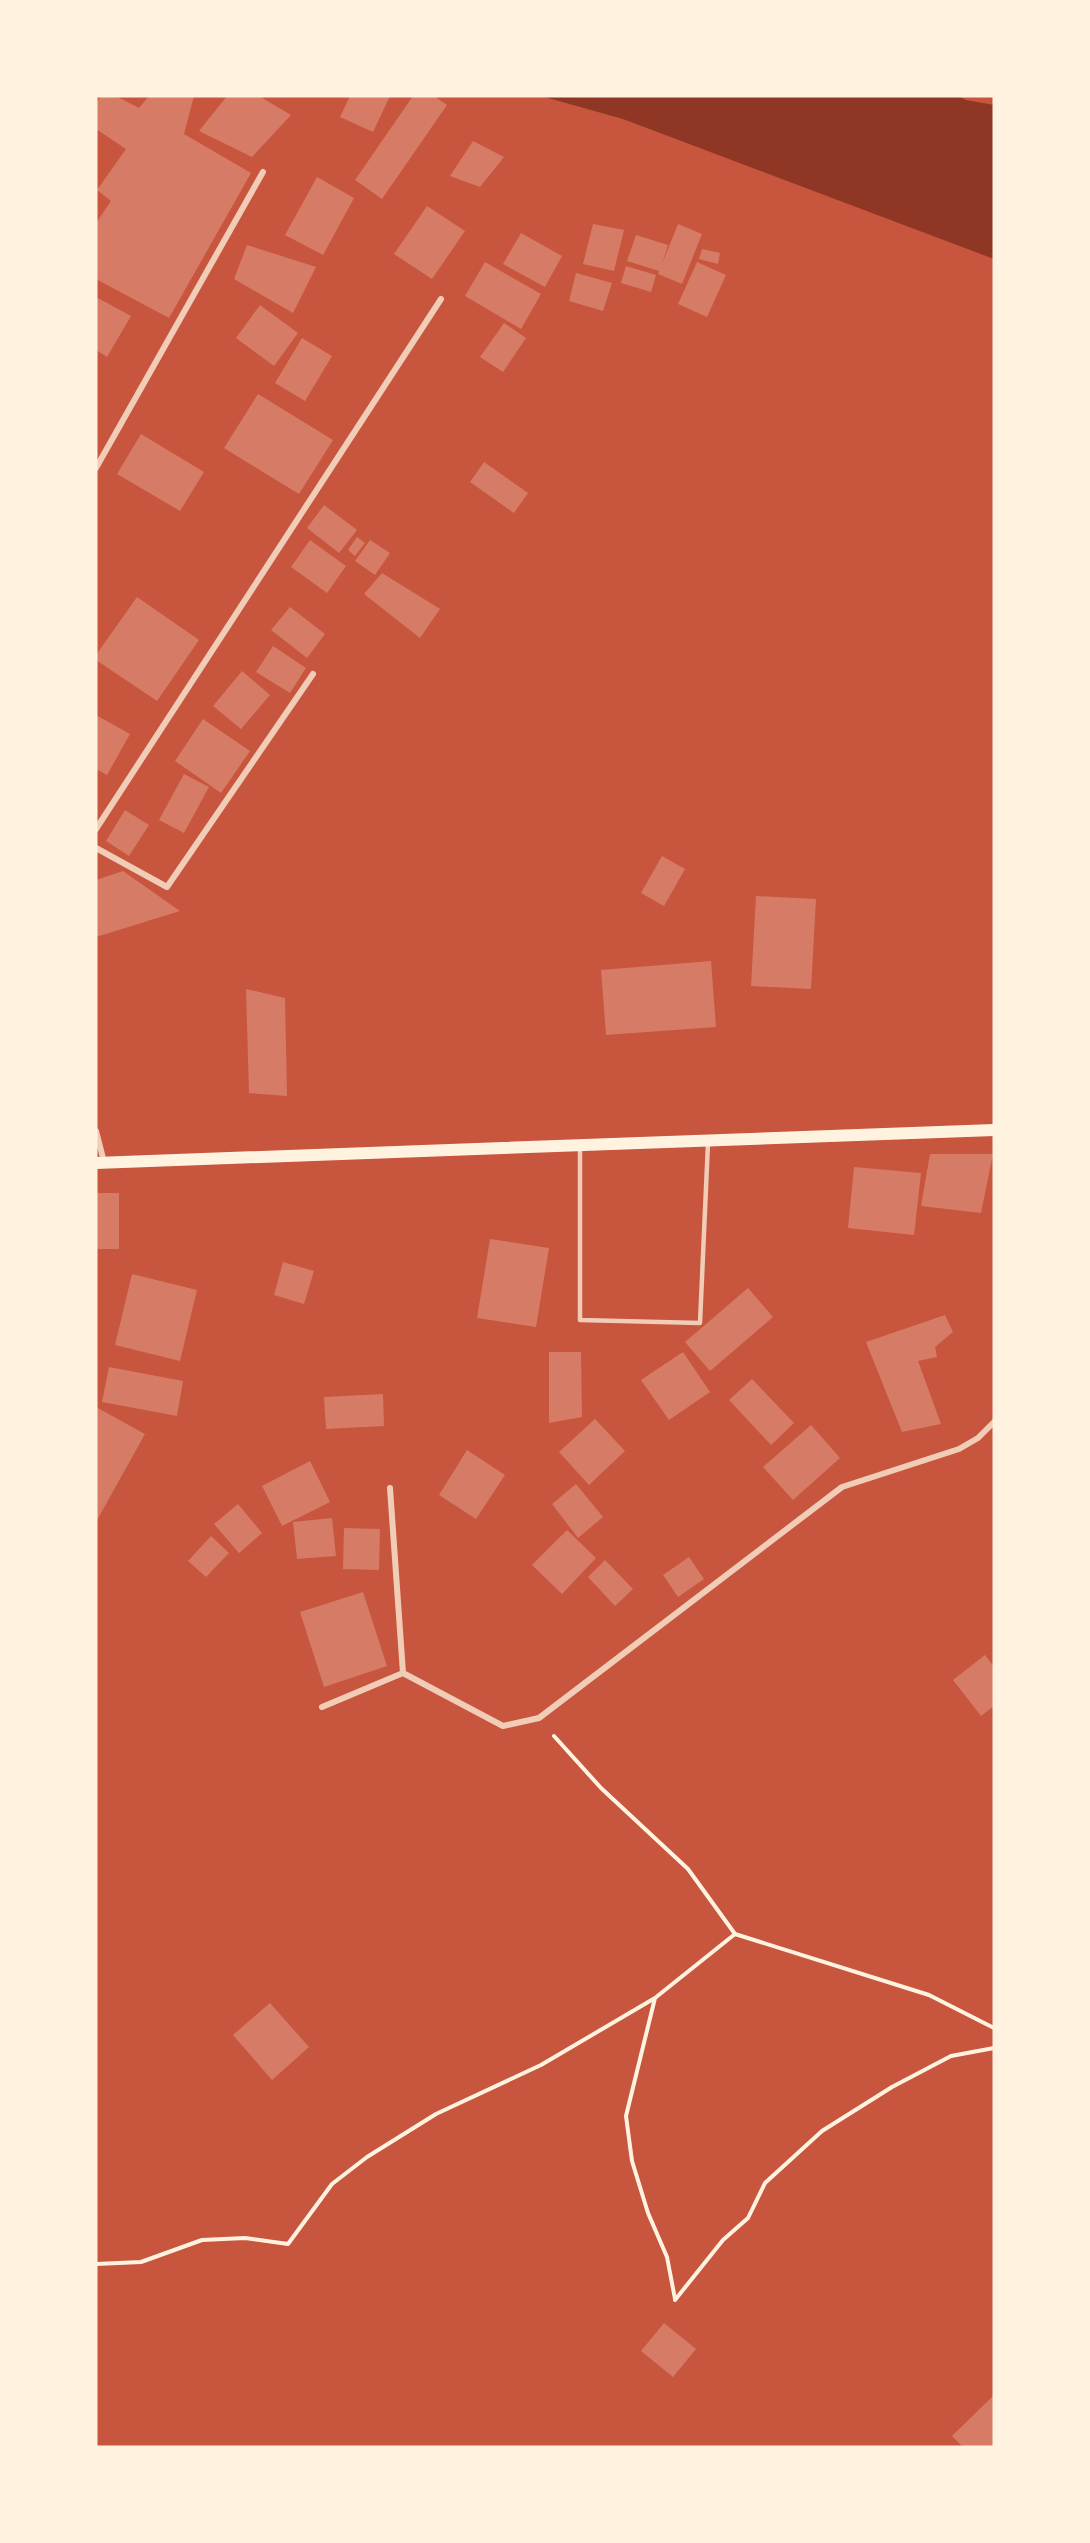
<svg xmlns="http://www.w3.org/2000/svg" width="1090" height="2543" viewBox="0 0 1090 2543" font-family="'Work Sans',sans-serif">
<rect width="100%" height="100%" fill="#c8553d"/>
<!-- water -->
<path fill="#8f3625" d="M541,96H958L966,100L994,105V259L623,119Z"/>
<!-- building -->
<path fill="#d67c66" d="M101,96H116L139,108L149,96H194L184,134L251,173L169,318L96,279V223L111,201L97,190L126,149L96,129V102Z
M227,96H259L291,115L252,157L199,131Z
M350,96H390L373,132L340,117Z
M413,96H434L447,105L382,199L355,180Z
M473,141L504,157L480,187L450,176Z
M317,177L354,198L323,255L285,235Z
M427,206L465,231L432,279L394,254Z
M593,224L624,230L614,271L583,264Z
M678,224L702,234L682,284L658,274L659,271L627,261L636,235L668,245L662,264Z
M521,233L562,256L545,287L503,264Z
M247,245L316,267L293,313L234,279Z
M702,249L720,253L718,264L699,259Z
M485,262L541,294L521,329L465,296Z
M697,262L726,275L707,317L678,304Z
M626,266L656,275L651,292L621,283Z
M576,273L612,283L603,311L569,301Z
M96,297L131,316L107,357L96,350Z
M260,305L298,333L274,366L236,338Z
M504,323L526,338L503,372L480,357Z
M302,338L332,356L305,401L275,383Z
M258,394L333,440L299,494L224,448Z
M141,434L204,472L180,511L117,474Z
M484,462L528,493L514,513L470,482Z
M324,505L357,530L339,553L307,528Z
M357,537L365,543L355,556L348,550Z
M310,540L346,566L327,593L291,567Z
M370,540L390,553L375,575L355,561Z
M382,573L440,609L420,638L364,594Z
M137,597L199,640L157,701L96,660V655Z
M290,607L325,634L307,658L271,630Z
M273,646L306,668L290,693L256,672Z
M242,671L270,695L241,729L213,706Z
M96,715L130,734L107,775L96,769Z
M203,719L250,751L221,793L175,761Z
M184,774L209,787L184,833L159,820Z
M125,810L149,825L129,856L106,841Z
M662,856L685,869L664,906L641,893Z
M123,871L180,911L96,937V880Z
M756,896L816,899L811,989L751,986Z
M711,961L716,1027L606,1035L601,970Z
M246,989L285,998L287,1096L249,1093Z
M930,1154H993L981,1213L921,1206Z
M854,1167L921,1173L914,1235L848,1228Z
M96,1193H119V1249H96Z
M490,1239L549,1248L536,1327L477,1318Z
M283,1262L314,1271L304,1304L274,1295Z
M132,1274L197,1290L180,1361L115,1345Z
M748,1288L773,1317L710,1371L685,1342Z
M945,1315L953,1332L935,1347L937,1357L918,1361L941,1424L902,1432L866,1342Z
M549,1352H581L582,1417L549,1423Z
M683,1352L710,1392L669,1420L641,1380Z
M109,1367L183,1381L177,1416L102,1402Z
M752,1379L794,1423L771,1445L729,1400Z
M383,1394L384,1426L326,1429L324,1397Z
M96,1407L145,1434L96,1522Z
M595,1419L625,1451L589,1485L559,1452Z
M811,1425L840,1458L793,1500L763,1467Z
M467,1450L505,1475L476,1519L439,1495Z
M310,1461L330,1502L282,1526L262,1486Z
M576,1484L603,1517L578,1538L552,1504Z
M238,1504L262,1533L239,1553L214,1524Z
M332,1518L336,1556L297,1559L293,1522Z
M344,1528L380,1529L379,1570L343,1569Z
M567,1530L596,1558L562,1594L532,1565Z
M211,1536L229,1553L206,1577L188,1561Z
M689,1557L704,1579L678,1597L663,1575Z
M605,1560L633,1589L615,1606L588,1577Z
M363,1592L387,1666L324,1687L300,1612Z
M985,1655L994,1667V1706L981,1716L953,1680Z
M270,2003L309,2047L272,2080L233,2035Z
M664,2323L696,2349L673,2377L641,2351Z
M994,2395V2447H963L952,2436Z"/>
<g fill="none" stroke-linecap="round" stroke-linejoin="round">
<!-- path -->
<path stroke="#fff3e0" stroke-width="4" d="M554,1736L601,1788L688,1869L735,1934L929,1995L994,2028
M96,2264L141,2262L202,2240L245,2238L288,2244L332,2184L367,2157L436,2114L541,2065L655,1998
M675,2299L667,2257L648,2213L632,2161L626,2116L655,1998L735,1934
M675,2300L723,2240L748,2218L765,2183L822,2131L892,2087L951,2056L994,2048"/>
<!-- service -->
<path stroke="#f1ccb7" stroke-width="4.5" d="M580,1148V1320L700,1323L708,1143"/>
<!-- minor -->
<path stroke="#f1ccb7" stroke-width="6" d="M96,468L263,172
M96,829L441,299
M96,848L167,887L313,674
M96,1131L104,1162
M390,1488L403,1673
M322,1707L403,1673L503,1726L539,1718L842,1487L959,1449L978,1438L994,1422"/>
<!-- secondary -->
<path stroke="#fff3e0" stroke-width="12" d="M96,1163L994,1130"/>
</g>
<!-- border -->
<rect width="1090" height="2543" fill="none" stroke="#fff3e0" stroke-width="195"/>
</svg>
